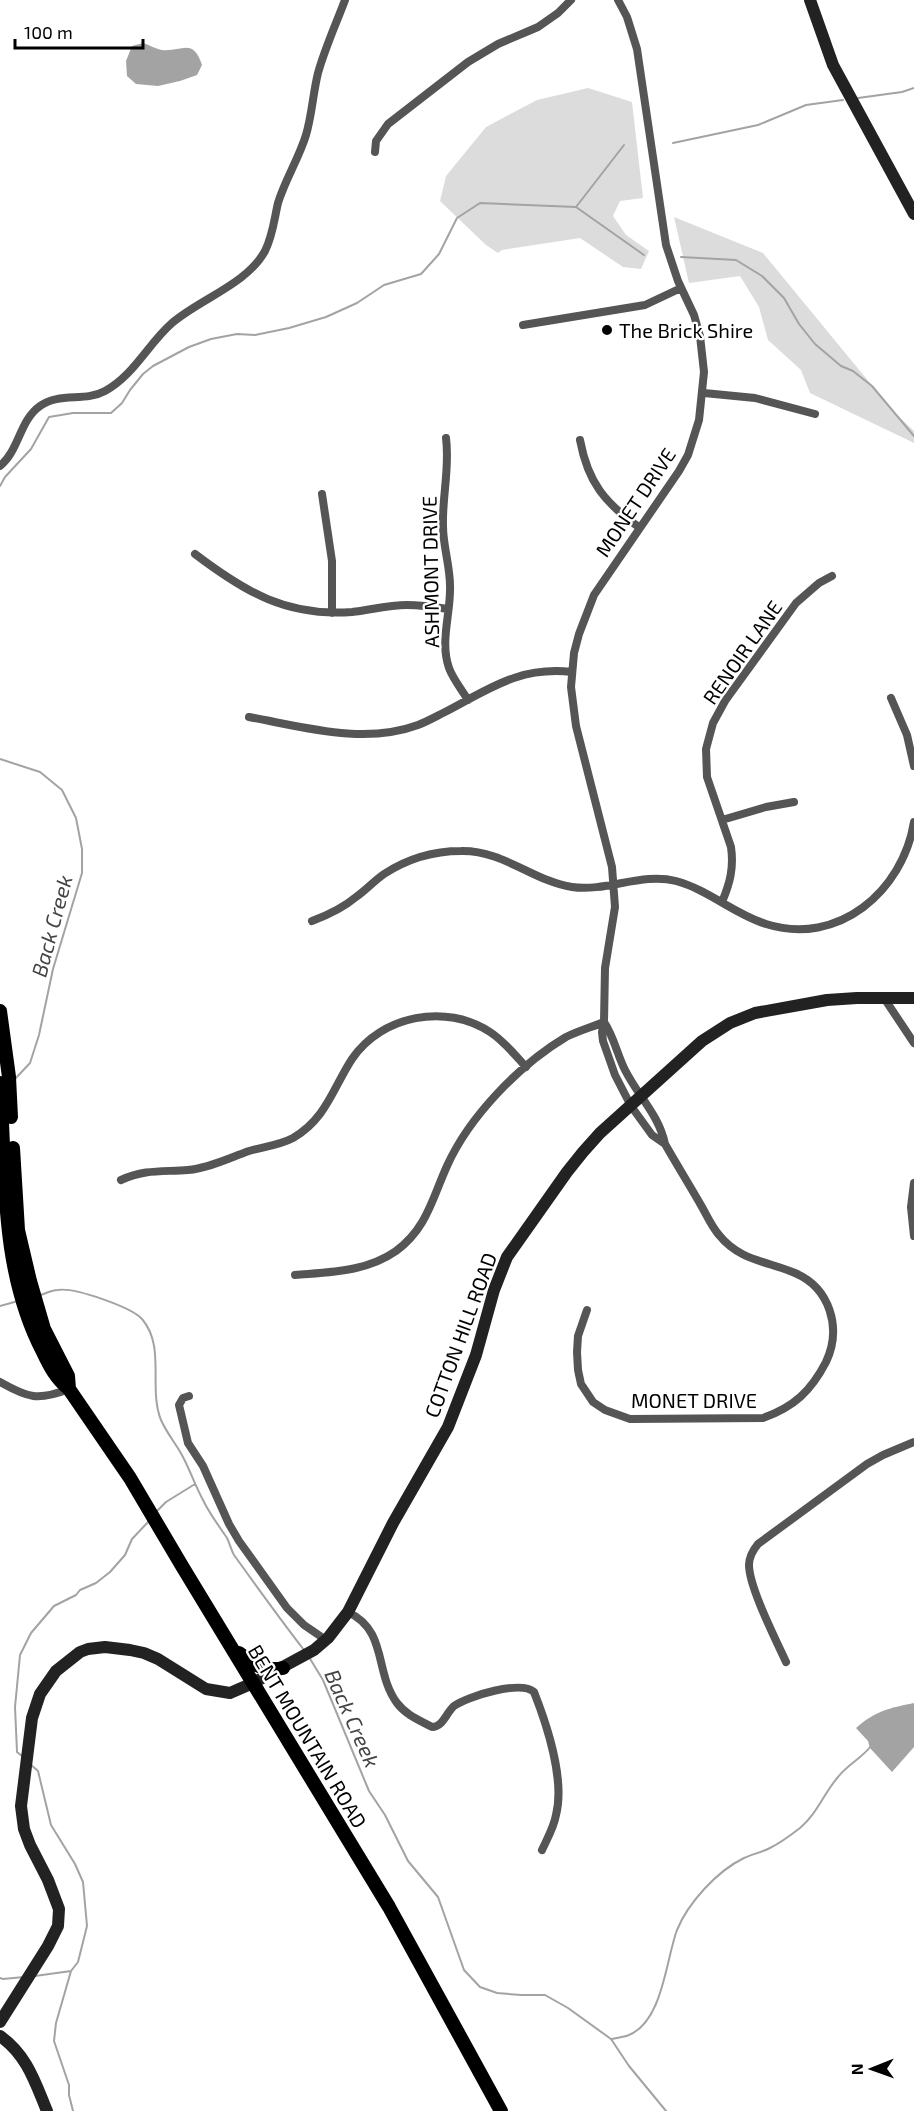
<svg xmlns="http://www.w3.org/2000/svg" width="914" height="2111" viewBox="0 0 914 2111" font-family="'Exo 2',sans-serif">
<rect width="100%" height="100%" fill="#fff"/>
<!-- green -->
<path fill="#dcdcdc" d="M588,88L632,102L643,198L620,201L613,216L626,235L649,251L641,269L623,267L580,238L502,250L498,253L486,245L440,201L446,176L486,127L537,100Z
M674,217L763,253L893,411L914,431V443L810,393L801,370L768,340L759,307L740,276L689,283Z"/>
<!-- water -->
<path fill="#a3a3a3" d="M143,43C149,45 156,49 162,50C182,52 193,37 202,65L197,75L180,81L158,86L136,84L127,76L126,61L132,46Z
M914,1703V1747L892,1772L870,1748L868,1741L856,1728C875,1711 889,1708 914,1703Z"/>
<g fill="none" stroke-linecap="round" stroke-linejoin="round">
<!-- stream -->
<path stroke="#a3a3a3" stroke-width="2" d="M858,98L902,92L914,88
M673,143L758,125L806,105L843,100
M576,207L644,255
M681,257L736,260L762,276L784,298L799,324L815,344L841,366L853,371L872,386L914,436
M0,486L5,477L31,449L49,417L73,413H111L122,403L130,390L143,374L153,366L189,347L211,339L237,334L255,335L289,328L326,317L357,303L384,285L421,274L439,254L457,218L480,203L576,207L624,145
M0,759L40,772L62,790L76,818L82,849V873L53,969L39,1035L30,1063L15,1079
M41,1295C46,1293 52,1290 58,1290C74,1287 131,1307 142,1319C166,1347 148,1388 161,1420C167,1434 178,1446 184,1459C191,1473 196,1487 203,1500C209,1513 219,1526 227,1538C230,1544 231,1550 234,1555C257,1587 280,1619 304,1650
M0,1306L18,1301
M156,1512L166,1502L195,1484
M309,1657L323,1680L369,1791L385,1815L408,1861L438,1897L464,1970L480,1987L497,1993L521,1995H545L568,2008L611,2039L629,2066L666,2111
M22,1756L17,1752L15,1707L20,1655L31,1633L54,1606L76,1595L80,1590L96,1583L110,1572L125,1555L132,1539L149,1521
M30,1764L38,1771L51,1825L75,1864L83,1882L87,1926L78,1962L71,1971L56,2023L54,2041L69,2085V2095L73,2111
M35,1976L71,1971
M0,1978L3,1979L24,1977
M611,2039C617,2038 624,2037 629,2035C663,2021 666,1959 677,1930C688,1903 717,1871 744,1858C753,1854 762,1852 770,1848C780,1843 791,1835 800,1828C817,1814 824,1793 838,1777C847,1765 862,1758 871,1746"/>
<!-- street -->
<path stroke="#555" stroke-width="8" d="M618,0L627,17L637,49L666,245L678,281L694,315L700,336L704,372L699,420L688,455L679,471L594,595L579,634L574,653L571,687L576,726L612,867L615,907L605,968L604,1022L602,1032L603,1041L615,1075L631,1106L652,1135L665,1144
M375,152L376,141L388,124L468,62L498,44L538,27L558,13L571,0
M523,325L645,305L681,288
M704,393L755,398L815,414
M446,438C450,468 442,496 443,526C443,548 451,568 450,590C450,616 440,642 449,668C453,679 462,690 468,700
M580,440C588,483 605,503 640,528
M0,466C20,449 19,421 40,406C59,392 85,402 105,391C134,375 148,344 172,323C200,299 247,284 265,251C273,235 274,220 278,203C285,180 299,158 306,135C312,115 313,93 318,73C325,48 336,24 345,0
M322,494L332,561V613
M195,554C245,592 287,617 352,612C370,610 388,605 407,605C421,605 435,607 448,609
M891,698L907,735L914,766
M249,717C304,727 364,745 418,725C426,722 435,717 443,713C488,690 518,666 572,672
M722,820L766,807L794,802
M722,902C730,883 734,868 731,847L707,777L706,749L713,723L725,701L796,603L819,583L832,576
M312,921C328,915 343,908 356,897C366,890 374,881 384,874C407,859 434,851 461,851C503,850 533,881 572,887C607,892 642,872 676,881C709,890 734,914 766,924C838,947 903,891 914,822
M884,998L914,1043
M121,1180C145,1169 163,1172 188,1170C209,1168 229,1158 249,1151C263,1147 280,1145 293,1138C326,1119 333,1088 352,1059C382,1015 446,1003 490,1032C504,1041 515,1055 526,1067
M914,1183L911,1207L914,1236
M295,1275C330,1272 366,1272 396,1251C427,1228 432,1199 447,1166C469,1117 519,1065 566,1037C578,1031 592,1027 604,1022
M587,1310L578,1336L577,1352L578,1370L581,1384L593,1402L605,1410L630,1419L763,1418C794,1407 811,1391 826,1362C842,1328 830,1288 795,1273C767,1261 740,1261 719,1235C712,1227 707,1216 702,1207C690,1186 677,1165 665,1144C659,1115 638,1096 625,1070C617,1054 614,1037 604,1022
M0,1382C28,1398 38,1401 69,1389
M189,1396L183,1398L179,1405L188,1443L203,1466L229,1524L239,1541L287,1608L304,1625L326,1640
M348,1612C388,1631 374,1672 397,1703C406,1715 419,1720 432,1727C443,1727 446,1713 454,1706C468,1696 521,1680 534,1692C547,1725 565,1780 556,1815C554,1827 547,1839 542,1850
M786,1662C776,1640 749,1587 749,1565C749,1556 753,1550 758,1544L867,1464L883,1455L914,1442"/>
<!-- secondary -->
<path stroke="#222" stroke-width="12" d="M810,0L833,65L914,214
M0,2022L48,1946L58,1926L59,1909L48,1880L30,1845L24,1829L21,1806L32,1718L40,1694L56,1671L80,1652L88,1649L105,1647L130,1650L144,1653L158,1659L206,1689L230,1693L253,1683L314,1650L328,1638L348,1612L393,1523L448,1427L476,1355L494,1290L507,1257L567,1172L583,1152L600,1133L702,1041L730,1023L755,1013L827,1000L857,998H914
M0,2036C27,2055 35,2082 47,2111"/>
<!-- primary -->
<path stroke="#000" stroke-width="14" d="M0,1011L9,1077L11,1117
M0,1083C6,1173 0,1270 43,1352C50,1367 56,1378 69,1389L130,1478L182,1566L389,1907L501,2111
M13,1148L18,1230L30,1281L44,1329L68,1376L69,1389
M239,1653C253,1664 264,1672 283,1668"/>
</g>
<!-- markers -->
<circle fill="#000" stroke="#fff" stroke-width="2" cx="607" cy="330" r="6"/>
<g text-anchor="middle" dominant-baseline="central" stroke-width="4.5" stroke-linejoin="round" paint-order="stroke">
<!-- poi labels -->
<g font-size="20" fill="#000" stroke="#fff" text-anchor="start">
<text x="619" y="330">The Brick Shire</text>
</g>
<!-- street labels -->
<g font-size="20" fill="#000" stroke="#fff">
<text transform="translate(635 502) rotate(-56)">MONET DRIVE</text>
<text transform="translate(430 572) rotate(-91)">ASHMONT DRIVE</text>
<text transform="translate(742 652) rotate(-55)">RENOIR LANE</text>
<text transform="translate(460 1335) rotate(-70)">COTTON HILL ROAD</text>
<text x="694" y="1400">MONET DRIVE</text>
<text transform="translate(308 1736) rotate(59)">BENT MOUNTAIN ROAD</text>
</g>
<!-- water labels -->
<g font-size="21" font-style="italic" fill="#444" stroke="#fff">
<text transform="translate(51 926) rotate(-75)">Back Creek</text>
<text transform="translate(353 1718) rotate(66)">Back Creek</text>
</g>
</g>
<!-- north arrow -->
<g transform="translate(872 2069) rotate(269)" stroke="#ffffff" stroke-width="4.5" paint-order="stroke">
<path d="M0-4.5L10 22L0 15L-10 22Z" fill="#000000"/>
<text y="-9" font-size="16" font-weight="bold" text-anchor="middle" fill="#000000">N</text>
</g>
<!-- scale -->
<path d="M15 39v9h128v-9" fill="none" stroke="#000000" stroke-width="3"/>
<text x="24" y="39" font-size="18" fill="#000000" stroke="#ffffff" stroke-width="4.5" paint-order="stroke">100 m</text>
</svg>
